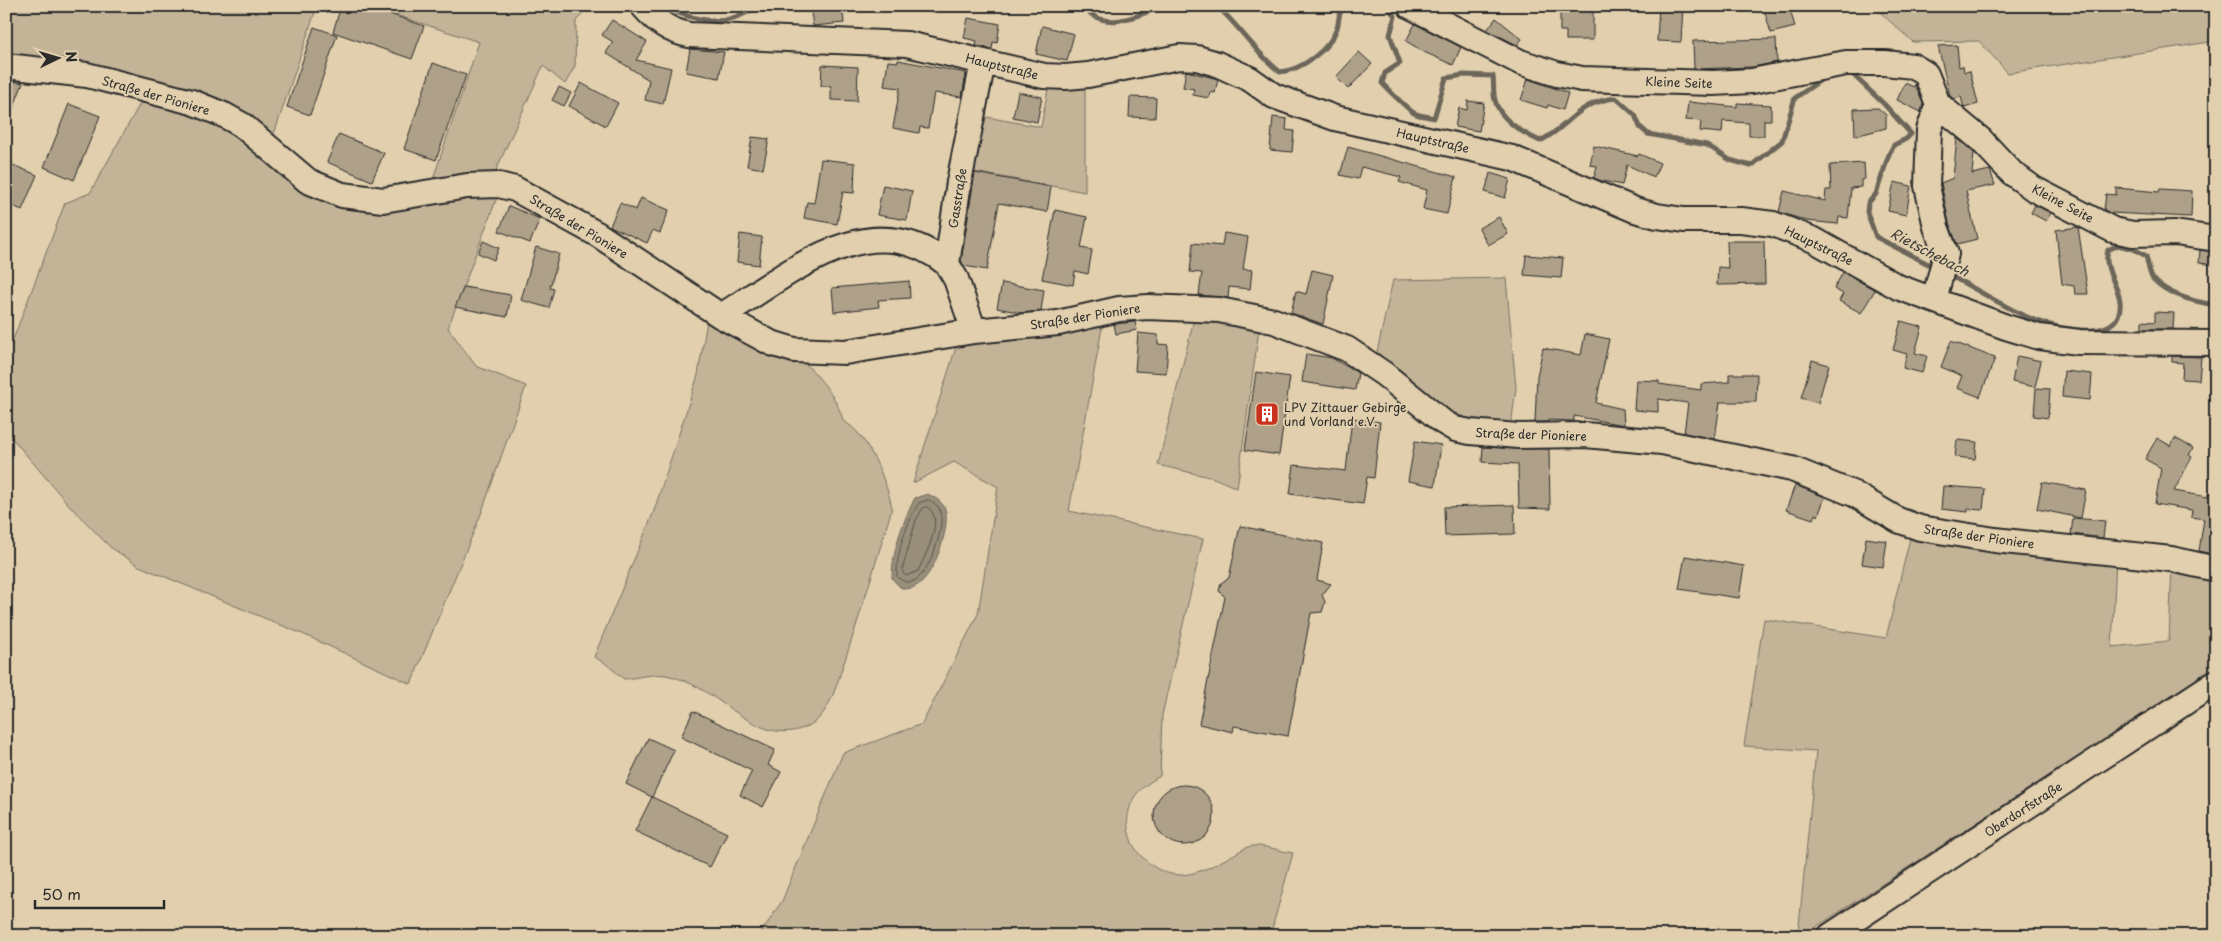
<svg xmlns="http://www.w3.org/2000/svg" width="2222" height="942" viewBox="0 0 2222 942" font-family="'Playpen Sans',sans-serif">
<rect width="100%" height="100%" fill="#e1cfad"/>
<filter id="ink" filterUnits="userSpaceOnUse"><feTurbulence type="fractalNoise" baseFrequency=".02" numOctaves="2"/><feDisplacementMap in="SourceGraphic" scale="10" xChannelSelector="R" yChannelSelector="G"/><feConvolveMatrix kernelMatrix="1 2 1 2 8 2 1 2 1" color-interpolation-filters="sRGB"/></filter>
<g filter="url(#ink)">
<!-- green -->
<path fill="#c3b498" stroke="#777062" d="M6,6H317L270,146L238,117L6,61Z
M368,6H589L576,21L575,66L565,84L543,66L492,179L429,191L479,42Z
M1873,6H2216V41L2008,73L1979,41L1913,42Z
M1049,84H1085V192L963,170L975,115L1041,127Z
M146,93L223,116L304,186L499,192L448,328L476,366L526,386L481,514L411,684L305,635L139,566L110,547L69,505L6,431V358L65,203L90,193Z
M1506,278L1516,388L1511,426L1464,417L1436,404L1377,352L1393,280Z
M708,315C735,328 768,339 793,354C812,366 839,399 843,421C867,432 887,482 892,508C877,559 862,609 845,660C838,679 833,703 819,718C804,733 781,735 762,727C728,712 704,683 666,675C654,673 637,678 624,679L605,663L594,657L654,511L698,375Z
M1194,319L1222,320L1259,329L1237,488L1214,478L1158,465Z
M1103,322L1069,511L1203,539L1162,715L1160,776C1142,787 1132,793 1128,815C1126,830 1131,846 1142,857C1172,887 1199,874 1231,856C1237,853 1245,847 1252,846C1264,845 1280,851 1293,853L1270,936H759L782,901L843,753L922,724L978,614L998,487L954,462L913,483L957,344Z
M1911,534L2116,558L2112,647L2169,641L2172,563L2216,573V672L2135,725L2103,741L1802,936H1798L1816,751L1744,746L1764,619L1886,638Z"/>
<!-- water -->
<path fill="#988e7a" stroke="#6c665a" d="M928,494C935,498 942,501 945,509C952,528 928,601 900,587C898,585 894,581 892,578C892,551 903,521 915,498Z"/>
<g fill="none" stroke-linecap="round" stroke-linejoin="round">
<!-- shore -->
<path stroke="#57534b" stroke-width="1" d="M929,500C933,503 938,505 940,510C947,528 922,604 897,576C896,553 907,522 919,503Z
M927,507C946,517 925,556 918,571L906,576L903,573V567L916,520L923,508Z"/>
<!-- stream -->
<path stroke="#6c665a" stroke-width="5" d="M669,6C679,17 715,24 729,19C739,17 750,11 759,6
M1084,6C1102,34 1139,15 1163,6
M1217,6C1240,27 1256,53 1280,72C1302,70 1330,49 1337,28C1340,19 1337,14 1344,6
M1387,6L1395,16L1390,35L1400,63L1385,73L1382,83C1385,87 1410,111 1414,113C1419,116 1428,116 1434,118L1446,78L1464,75L1493,76C1494,84 1493,93 1495,100C1499,119 1524,134 1540,141C1570,127 1576,102 1616,98L1635,115L1640,127L1648,134L1707,145L1730,160L1751,166L1782,141L1795,98L1825,77
M1850,72L1884,104L1911,134L1906,139L1894,145L1889,154L1876,194L1868,203L1867,212L1876,237L1936,268
M1947,274C1973,287 1999,304 2025,316C2045,326 2106,342 2118,316C2128,293 2101,273 2108,250L2118,245L2134,249L2146,256C2148,263 2149,274 2153,279C2168,295 2195,302 2216,305"/>
</g>
<!-- building -->
<path fill="#afa189" stroke="#2b2b2b" d="M341,6H367L424,26L412,59L333,32Z
M810,6H842L844,23L813,26Z
M1659,6H1683L1681,42L1657,41Z
M1763,6H1789L1795,27L1771,33Z
M1560,10H1593V40H1566V31H1560Z
M968,18L1000,24L997,43L993,42L992,49L976,46L977,41L964,38Z
M1496,18L1522,39L1517,45L1487,30Z
M612,20L647,42L636,60L671,68L663,104L645,100L649,80L606,53L613,42L602,35Z
M1415,24L1461,47L1453,65L1424,52L1406,41Z
M1042,26L1074,34L1067,61L1036,54Z
M314,27L337,35L310,115L287,107Z
M1776,39L1777,62L1753,67L1694,69L1693,41Z
M1957,45L1959,67L1963,66L1964,72L1970,71L1978,104L1964,108L1961,97L1954,99L1950,96L1938,46Z
M690,49L724,52L719,78L686,72Z
M1359,52L1372,64L1348,89L1336,77Z
M898,60L966,73L962,97L934,93L928,128L920,127L919,133L893,128L900,88L884,86L888,61L898,62Z
M433,63L466,75L436,160L404,149Z
M822,65L858,67L857,101L831,100V86H821Z
M1186,71L1218,79L1215,93L1210,92L1209,98L1193,95L1194,89L1183,87Z
M1528,79L1568,93L1563,110L1548,105L1547,108L1521,100Z
M6,80L23,83L7,124H6Z
M581,83L618,103L606,126L569,106Z
M1905,83L1914,87L1915,84L1923,104L1921,112L1897,100Z
M559,87L571,93L564,106L552,100Z
M1018,92L1042,97L1037,122L1013,117Z
M1130,97L1156,98L1155,118L1129,117Z
M1468,101L1484,103L1479,131L1455,127L1459,108L1467,110Z
M1688,102L1737,107V103L1771,105V120H1764V136H1749V123L1723,121L1722,133L1700,131L1701,121L1686,120Z
M69,104L100,116L74,180L44,167Z
M1878,108L1886,115V128L1855,136L1854,109Z
M1273,117L1287,119L1286,130L1294,131L1292,152L1270,150Z
M339,134L384,153L372,181L327,162Z
M752,137L769,139L763,169L747,166Z
M1957,138L1974,153L1972,174L1990,170L1995,185L1966,191L1977,239L1957,244L1949,223L1941,183L1953,178Z
M1594,146L1638,156L1639,154L1660,163L1654,177L1627,165L1622,185L1598,180L1594,178L1597,166L1590,165Z
M1348,147L1456,177L1447,214L1423,209L1427,190L1399,182L1401,177L1361,167L1358,179L1340,175Z
M821,159L855,163L854,193L843,192L837,224L804,218L807,202L814,203Z
M6,162L37,175L22,210L6,203Z
M1864,163L1865,179L1861,180V187L1851,188L1848,218L1839,217L1838,224L1807,221L1779,212L1784,191L1825,201L1826,190H1831L1830,165Z
M975,173L1051,187L1047,212L999,203L987,270L964,266L961,261Z
M1490,173L1510,179L1505,198L1485,192Z
M1894,182L1911,186L1906,215L1888,211Z
M883,185L912,191L907,220L877,215Z
M2116,188L2159,192L2160,189L2192,191L2191,217L2110,213L2104,210L2106,194L2116,195Z
M641,198L669,210L660,233L653,230L647,243L610,226L620,203L636,210Z
M2035,205L2051,213L2046,221L2031,213Z
M509,206L540,219L530,243L499,231Z
M1055,210L1087,217L1081,248L1092,250L1088,274L1075,271L1073,285L1042,279Z
M1499,217L1508,234L1488,245L1479,228Z
M2078,227L2082,254L2088,294H2075L2074,286L2062,284L2056,230Z
M1224,233L1248,237L1243,269L1252,270L1250,289L1229,287L1228,298L1199,295L1202,273L1190,272L1193,243L1222,246Z
M740,234L762,237L759,265L737,262Z
M483,241L499,248L494,260L478,253Z
M1727,241H1764L1765,284L1717,285L1718,267L1728,268Z
M536,247L559,254L550,288L554,289L549,308L521,300Z
M2200,250L2216,252V265L2199,263Z
M1526,255L1563,258L1561,278L1524,275Z
M1312,270L1333,275L1323,324L1291,313L1296,291L1306,294Z
M1843,272L1875,290L1861,313L1839,301L1843,294L1834,289Z
M909,281L910,298L878,300L879,307L834,312L832,288Z
M1002,283L1044,290L1041,311L1022,313L997,308Z
M464,287L511,295L507,317L455,307Z
M2155,312L2174,313L2173,329H2142V321L2155,322Z
M1901,321L1922,327L1915,353L1927,356L1922,373L1903,368L1907,354L1893,350Z
M1135,322L1137,330L1116,334L1114,324Z
M1138,333L1158,335V344L1168,345L1166,373L1135,371Z
M1585,334L1609,339L1596,403L1623,409L1624,425L1574,416V421L1548,420V422H1535L1537,376L1543,348L1581,355Z
M1951,341L1995,358L1980,397L1957,388L1962,376L1941,367Z
M1306,354L1332,358L1358,373L1355,390L1302,382Z
M2017,356L2041,361L2035,387L2012,382Z
M2172,356L2201,357L2199,380L2182,379L2183,363L2172,362Z
M1812,360L1829,365L1818,403L1801,398Z
M2064,371L2092,374L2090,400L2062,397Z
M1256,372L1290,377L1279,455L1245,450Z
M1729,374H1757L1756,402H1720L1715,439L1684,433L1688,403L1658,399V412L1634,410L1636,380L1659,381V384L1701,390V384L1729,382Z
M2036,388L2050,389L2048,418L2034,416Z
M1352,418L1380,422L1374,478L1367,477L1363,504L1290,494L1294,465L1346,471Z
M2157,438L2171,446L2175,438L2193,448L2189,455L2192,457L2174,491L2208,497V493L2216,494V555L2199,551L2204,519L2191,517L2192,510L2155,504L2161,468L2145,459Z
M1957,440L1977,442L1975,459L1955,457Z
M1415,441L1441,445L1435,486L1408,481Z
M1483,447L1549,449L1550,509L1519,508L1518,464L1482,462Z
M2042,482L2086,490L2081,518L2037,509Z
M1795,485L1825,497L1818,516L1815,514L1813,519L1786,510Z
M1943,486L1985,489L1983,510L1968,509V512L1941,509Z
M1514,505L1515,534L1445,536L1444,507Z
M2073,518L2105,521L2103,538L2071,534Z
M1240,526L1323,543L1317,580L1331,584L1322,595L1325,602L1322,612L1311,613L1288,736L1234,726L1233,732L1199,724L1225,597L1219,591L1221,583L1229,578Z
M1866,538L1887,541L1883,567L1862,564Z
M1685,556L1744,566L1739,598L1679,589Z
M693,711L775,750L768,765L781,772L763,807L740,795L752,771L681,737Z
M648,738L674,750L652,797L626,784Z
M1154 815a30 30 0 1 1 60 0a30 30 0 1 1-60 0Z
M652,797L727,833L710,867L635,831Z"/>
<g fill="none" stroke-linecap="round" stroke-linejoin="round">
<!-- minor casing -->
<g stroke="#2b2b2b" stroke-width="28">
<path id="minor" d="M643,6C657,22 669,31 689,35L907,44L1044,76L1066,77L1088,75L1179,57L1197,58L1217,64L1250,79L1274,96L1335,118L1512,158L1635,210L1657,216L1684,220H1741L1773,224L1814,240L1898,287L2006,327L2039,337L2079,342L2216,343
M1410,6L1520,62L1557,74L1582,79L1713,83L1752,81L1846,63H1885L1913,66L1926,74L1938,104L1981,140L2012,173L2034,189L2113,230L2133,234L2175,233L2216,239
M6,66L87,75L192,102L224,115L242,125L308,181L342,195L383,200L467,186L499,185L515,189L597,234L721,316L771,343L794,350L845,352L974,331L1058,323L1119,309L1148,307L1219,310L1274,321L1347,349L1384,374L1443,422L1455,429L1470,432L1518,436L1585,435L1662,442L1792,469L1854,494L1898,520L1920,528L1995,540L2171,559L2216,569
M1934,300L1946,254L1936,227L1927,186L1929,130L1938,104
M721,316C788,275 870,201 947,264
M974,331L956,279L947,264L959,182L983,62
M1830,936L2216,682"/>
</g>
<!-- minor -->
<use href="#minor" stroke="#e1cfad" stroke-width="24"/>
</g>
</g>
<!-- icons -->
<defs>
<g id="building-square" transform="scale(1.25)"><rect x="-9" y="-9" width="18" height="18" rx="4" fill="#c8321e" stroke="#e1cfad"/><path d="M-4-6H4V6H1V3H-1V6H-4ZM-2.5-4.3h1.7v1.8h-1.7ZM.8-4.3h1.7v1.8H.8ZM-2.5-1h1.7V.8h-1.7ZM.8-1h1.7V.8H.8Z" fill="#fff"/></g>
</defs>
<g fill-rule="evenodd">
<use href="#building-square" x="1267" y="414"/>
</g>
<g text-anchor="middle" dominant-baseline="central" stroke-width="4" stroke-linejoin="round" paint-order="stroke">
<!-- street labels -->
<g font-size="12" fill="#2b2b2b" stroke="#e1cfad">
<text transform="translate(1002 66) rotate(14)">Hauptstraße</text>
<text transform="translate(1679 82) rotate(2)">Kleine Seite</text>
<text transform="translate(156 95) rotate(16)">Straße der Pioniere</text>
<text transform="translate(1433 140) rotate(13)">Hauptstraße</text>
<text transform="translate(957 198) rotate(-81)">Gasstraße</text>
<text transform="translate(2063 203) rotate(28)">Kleine Seite</text>
<text transform="translate(579 226) rotate(31)">Straße der Pioniere</text>
<text transform="translate(1819 245) rotate(26)">Hauptstraße</text>
<text transform="translate(1085 316) rotate(-9)">Straße der Pioniere</text>
<text transform="translate(1531 434) rotate(2)">Straße der Pioniere</text>
<text transform="translate(1979 536) rotate(8)">Straße der Pioniere</text>
<text transform="translate(2023 809) rotate(-33)">Oberdorfstraße</text>
</g>
<!-- poi labels -->
<g font-size="12" fill="#2b2b2b" stroke="#e1cfad" text-anchor="start">
<text x="1284" y="407">LPV Zittauer Gebirge<tspan x="1284" dy="14">und Vorland e.V.</tspan></text>
</g>
<!-- water labels -->
<g font-size="14" font-style="italic" fill="#413f3b" stroke="#e1cfad">
<text transform="translate(1930 252) rotate(28)">Rietschebach</text>
</g>
</g>
<!-- margin -->
<rect width="2222" height="942" fill="none" stroke="#e1cfad" stroke-width="25"/>
<rect x="12" y="12" width="2197" height="917" fill="none" stroke="#2b2b2b" stroke-width="2" filter="url(#ink)"/>
<!-- north arrow -->
<g transform="translate(58 58) rotate(85)" stroke="#e1cfad" stroke-width="4" paint-order="stroke">
<path d="M0-4L9 19L0 12L-9 19Z" fill="#2b2b2b"/>
<text y="-8" font-size="14" font-weight="bold" text-anchor="middle" fill="#2b2b2b">N</text>
</g>
<!-- scale -->
<path d="M35 900v8h129v-8" fill="none" stroke="#2b2b2b" stroke-width="2.5"/>
<text x="42" y="900" font-size="15" fill="#2b2b2b" stroke="#e1cfad" stroke-width="4" paint-order="stroke">50 m</text>
</svg>
